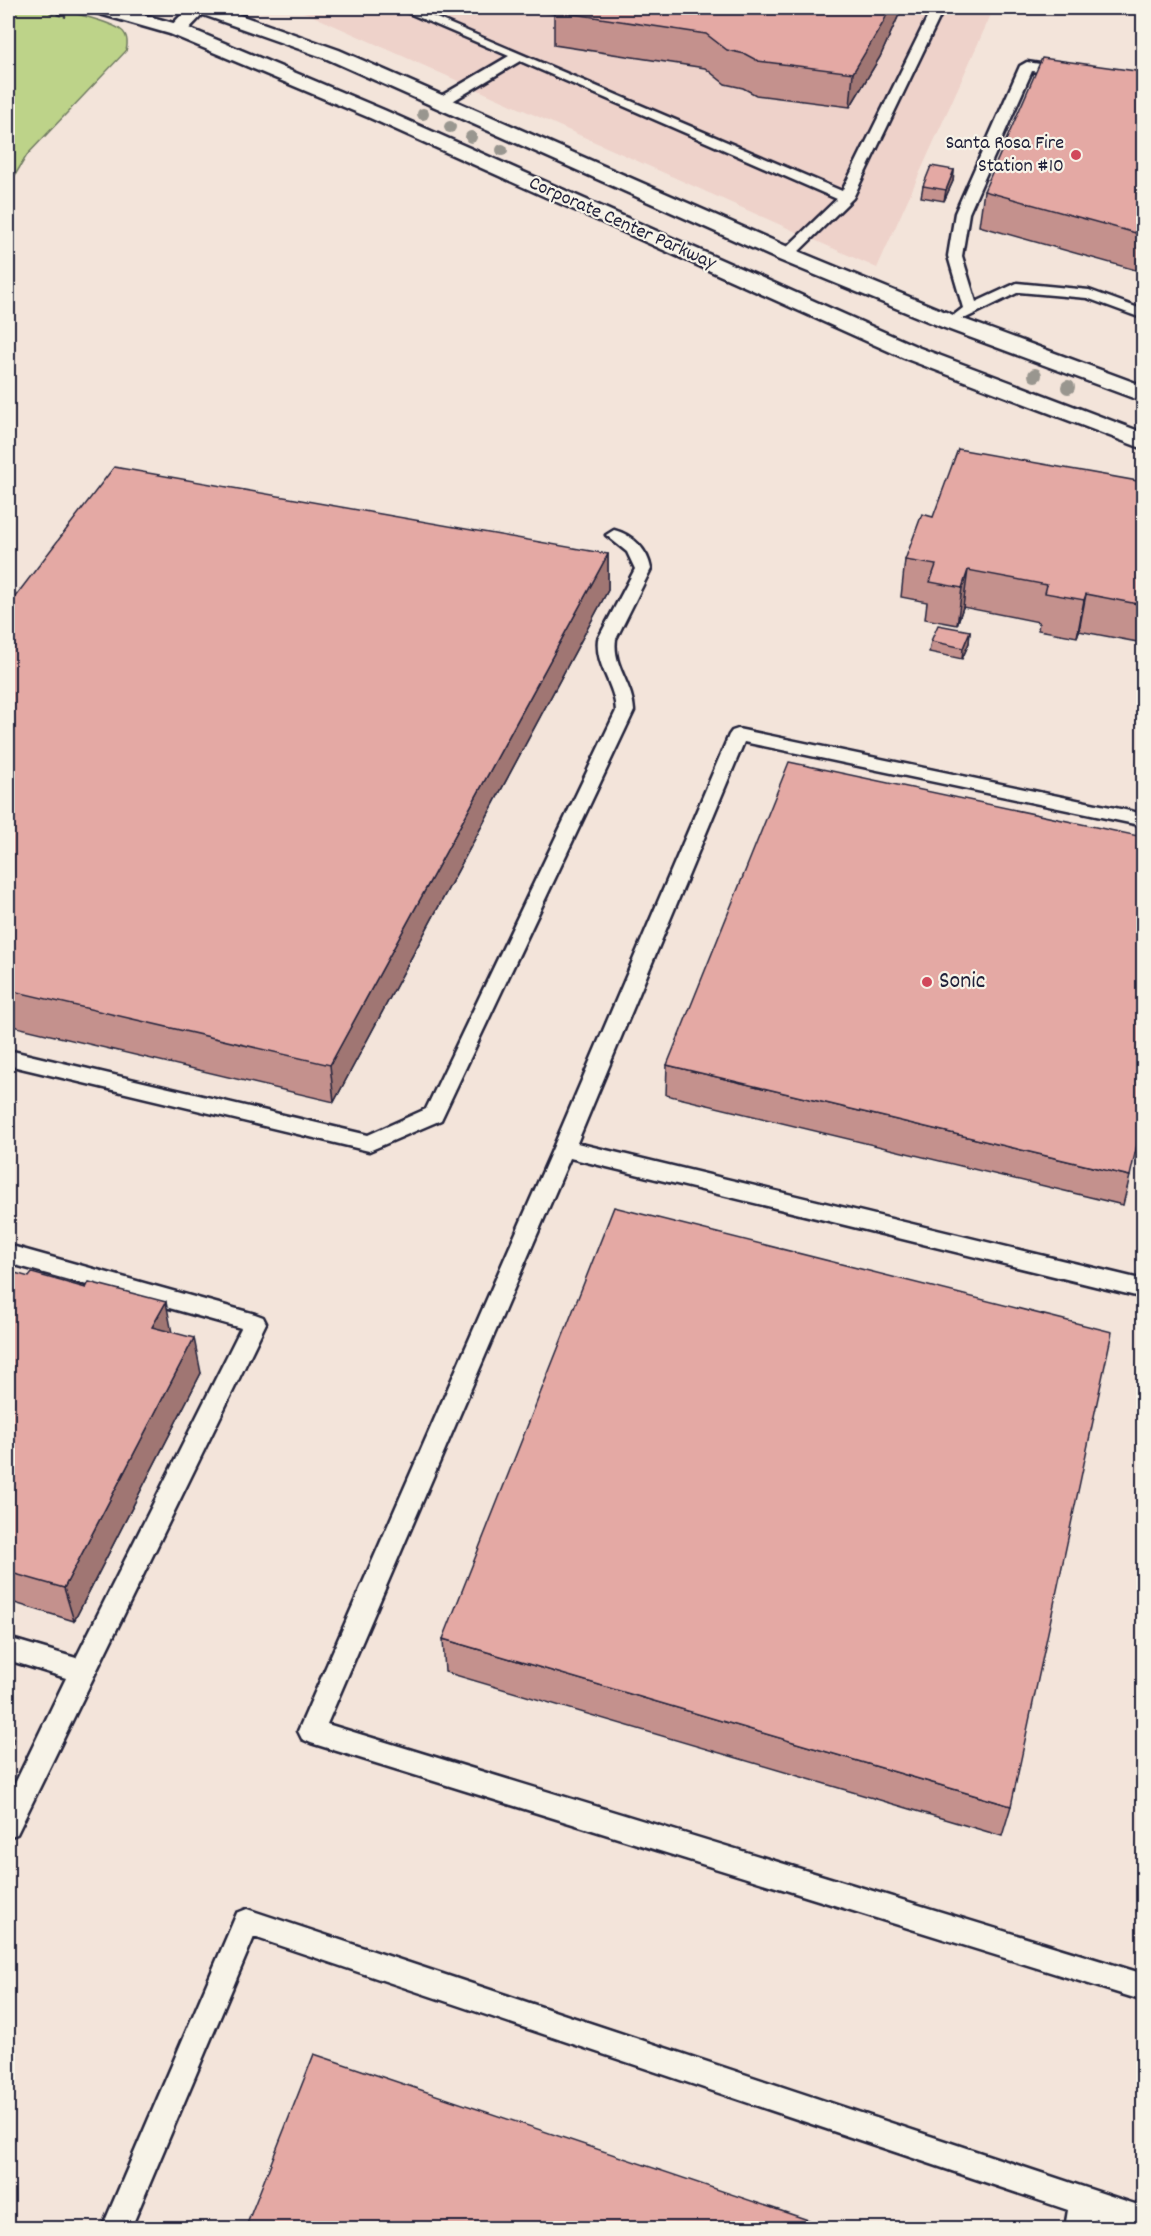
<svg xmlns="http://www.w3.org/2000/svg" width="1151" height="2236" viewBox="0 0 1151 2236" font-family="Dekko,sans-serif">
<rect width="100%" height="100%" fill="#f3e4da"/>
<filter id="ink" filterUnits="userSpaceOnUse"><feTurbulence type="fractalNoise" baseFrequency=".0167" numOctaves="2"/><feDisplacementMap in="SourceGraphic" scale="12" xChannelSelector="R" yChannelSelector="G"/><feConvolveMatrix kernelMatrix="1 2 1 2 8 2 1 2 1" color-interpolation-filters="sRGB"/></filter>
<g filter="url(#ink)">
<!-- built -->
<path fill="#eed2ca" d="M295,8H994L877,268Z"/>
<!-- green -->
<path fill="#bdd389" stroke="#707a62" stroke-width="1.5" d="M8,8C21,8 36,6 50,8C64,10 111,22 121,30C128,35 128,43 126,51L27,155L8,187Z"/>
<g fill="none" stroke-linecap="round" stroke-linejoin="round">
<!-- lane casing -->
<g stroke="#22223b" stroke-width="5">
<path id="lane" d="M397,8H413L842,191L932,8H944L853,198L792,258H782L780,255L782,252L837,199L520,61L446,105H436L434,102L436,99L509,56Z
M1027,62L1066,68L1073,72L1066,76L1032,71L969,213L962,256L976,302L1017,283L1089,290L1144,310V319L1087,298L1019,292L966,318H956L954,315L963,308L948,256L955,213L1020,66Z
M614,530C633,535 648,550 651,569L616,639C612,666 633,684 634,711L441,1120L369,1151L8,1065V1050L368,1135L426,1109L616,711C615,684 595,666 598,639L635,569L627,552L606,535Z
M738,729L1144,814V826L744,742L577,1143L1144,1280V1298L570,1158L327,1724L1144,1974V2001L311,1743L302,1739L298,1731L553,1148L729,735L732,731Z
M8,1245L255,1314L263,1317L266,1323L17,1834L8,1837V1798L66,1678L8,1660V1638L76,1658L241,1328L8,1263Z
M247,1909L1144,2207V2228H1121L1095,2219L1093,2228H1065L1068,2210L254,1937L131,2228H102L237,1913Z"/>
</g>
<!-- street casing -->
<g stroke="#22223b" stroke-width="5">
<path id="street" d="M188,8H209L184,34H170L167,30Z"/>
</g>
<!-- secondary casing -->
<g stroke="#22223b" stroke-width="5">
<path id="secondary" d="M90,8H120L184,26L384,110L920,348L1144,433V449L904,358L370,118L170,34L93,12Z
M192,8H220L339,50L795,250L958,317L1144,386V402L942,327L779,260L325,58L195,12Z"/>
</g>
<!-- path -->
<path stroke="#22223b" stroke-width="2" stroke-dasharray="4.5 3" stroke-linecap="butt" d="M35,8L66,17"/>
<!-- lane -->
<use href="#lane" fill="#f7f3e8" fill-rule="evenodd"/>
<!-- street -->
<use href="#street" fill="#f7f3e8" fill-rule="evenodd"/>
<!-- secondary -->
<use href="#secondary" fill="#f7f3e8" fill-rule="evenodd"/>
</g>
<!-- trees -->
<g fill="#99968f">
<circle cx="423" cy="114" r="6"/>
<circle cx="450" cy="127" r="6"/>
<circle cx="471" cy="137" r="6"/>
<circle cx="502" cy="150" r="6"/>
<circle cx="1035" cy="375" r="7"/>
<circle cx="1068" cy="387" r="7"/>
</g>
<!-- wall -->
<path fill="#c4918d" stroke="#22223b" stroke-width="1.5" d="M521,8H902L880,57L850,107L756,95L743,88L725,84L705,68L554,45V14Z
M1143,72V266L1139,271L979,226L984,191Z
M954,170L953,181L944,201L921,197L923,186Z
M1143,482V643L1079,631L1077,637L1038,630L1039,622L963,607L957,625L925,619L927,602L901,597L905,560L933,517Z
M608,554V590L334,1102L8,1025V606Z
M970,631L969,643L962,659L929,652L931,641Z
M667,1065L1130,1176L1123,1205L666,1095Z
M8,1271L172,1333L201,1373L74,1621L8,1601Z
M443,1639L1011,1806L1002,1836L445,1672Z"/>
<!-- shaded-wall -->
<path fill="#a07673" stroke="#22223b" stroke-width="1.5" d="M890,8H902L880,57L850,107L853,73Z
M954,170L953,181L944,201L946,190Z
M1143,247V266L1139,271Z
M608,554V590L334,1102L330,1065Z
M968,570L963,607L957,625L962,588Z
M1086,594L1079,631L1077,637L1084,600Z
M970,631L969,643L962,659L963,648Z
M166,1302L173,1338L152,1327Z
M194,1338L201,1373L74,1621L64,1588Z
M8,1725L14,1741L8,1754Z"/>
<!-- building -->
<path fill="#e4a9a4" stroke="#22223b" stroke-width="1.5" d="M557,8H890L883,23L853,73L758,61L745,54L727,50L706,34L554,11Z
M1042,58L1143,72V187L1142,192L1143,193V235L984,191Z
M931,166L954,170L946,190L923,186Z
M958,449L1143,482V605L1086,594L1084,600L1045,593L1047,585L968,570L962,588L930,582L936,565L905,560L922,514L933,517Z
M114,467L608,554L330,1065L8,990V606Z
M938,625L970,631L963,648L931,641Z
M789,762L1143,837V1118L1130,1176L667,1065Z
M614,1207L1112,1332L1011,1806L443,1639Z
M8,1271L29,1277L32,1273L86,1288L89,1282L166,1302L152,1327L194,1338L64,1588L8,1572Z
M314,2054L835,2229H245Z"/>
</g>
<!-- markers -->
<g fill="#d1495b" stroke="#f7f3e8" stroke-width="2">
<circle cx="1076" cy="155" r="6"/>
<circle cx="927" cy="982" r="6"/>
</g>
<g text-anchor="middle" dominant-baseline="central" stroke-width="4.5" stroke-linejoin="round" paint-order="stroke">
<!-- far-poi labels -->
<g font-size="20" fill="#22223b" stroke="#f7f3e8" text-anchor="end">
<text x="1064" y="144">Santa Rosa Fire<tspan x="1064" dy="23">Station #10</tspan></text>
</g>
<!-- far-street labels -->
<g font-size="20" fill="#22223b" stroke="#f7f3e8">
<text transform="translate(622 224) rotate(24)">Corporate Center Parkway</text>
</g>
<!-- poi labels -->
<g font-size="24" fill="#22223b" stroke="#f7f3e8" text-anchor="start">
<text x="939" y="982">Sonic</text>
</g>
</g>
<!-- margin -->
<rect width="1151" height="2236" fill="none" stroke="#f7f3e8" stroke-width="30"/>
<rect x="15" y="15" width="1121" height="2206" fill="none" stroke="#22223b" stroke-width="2" filter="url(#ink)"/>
</svg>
